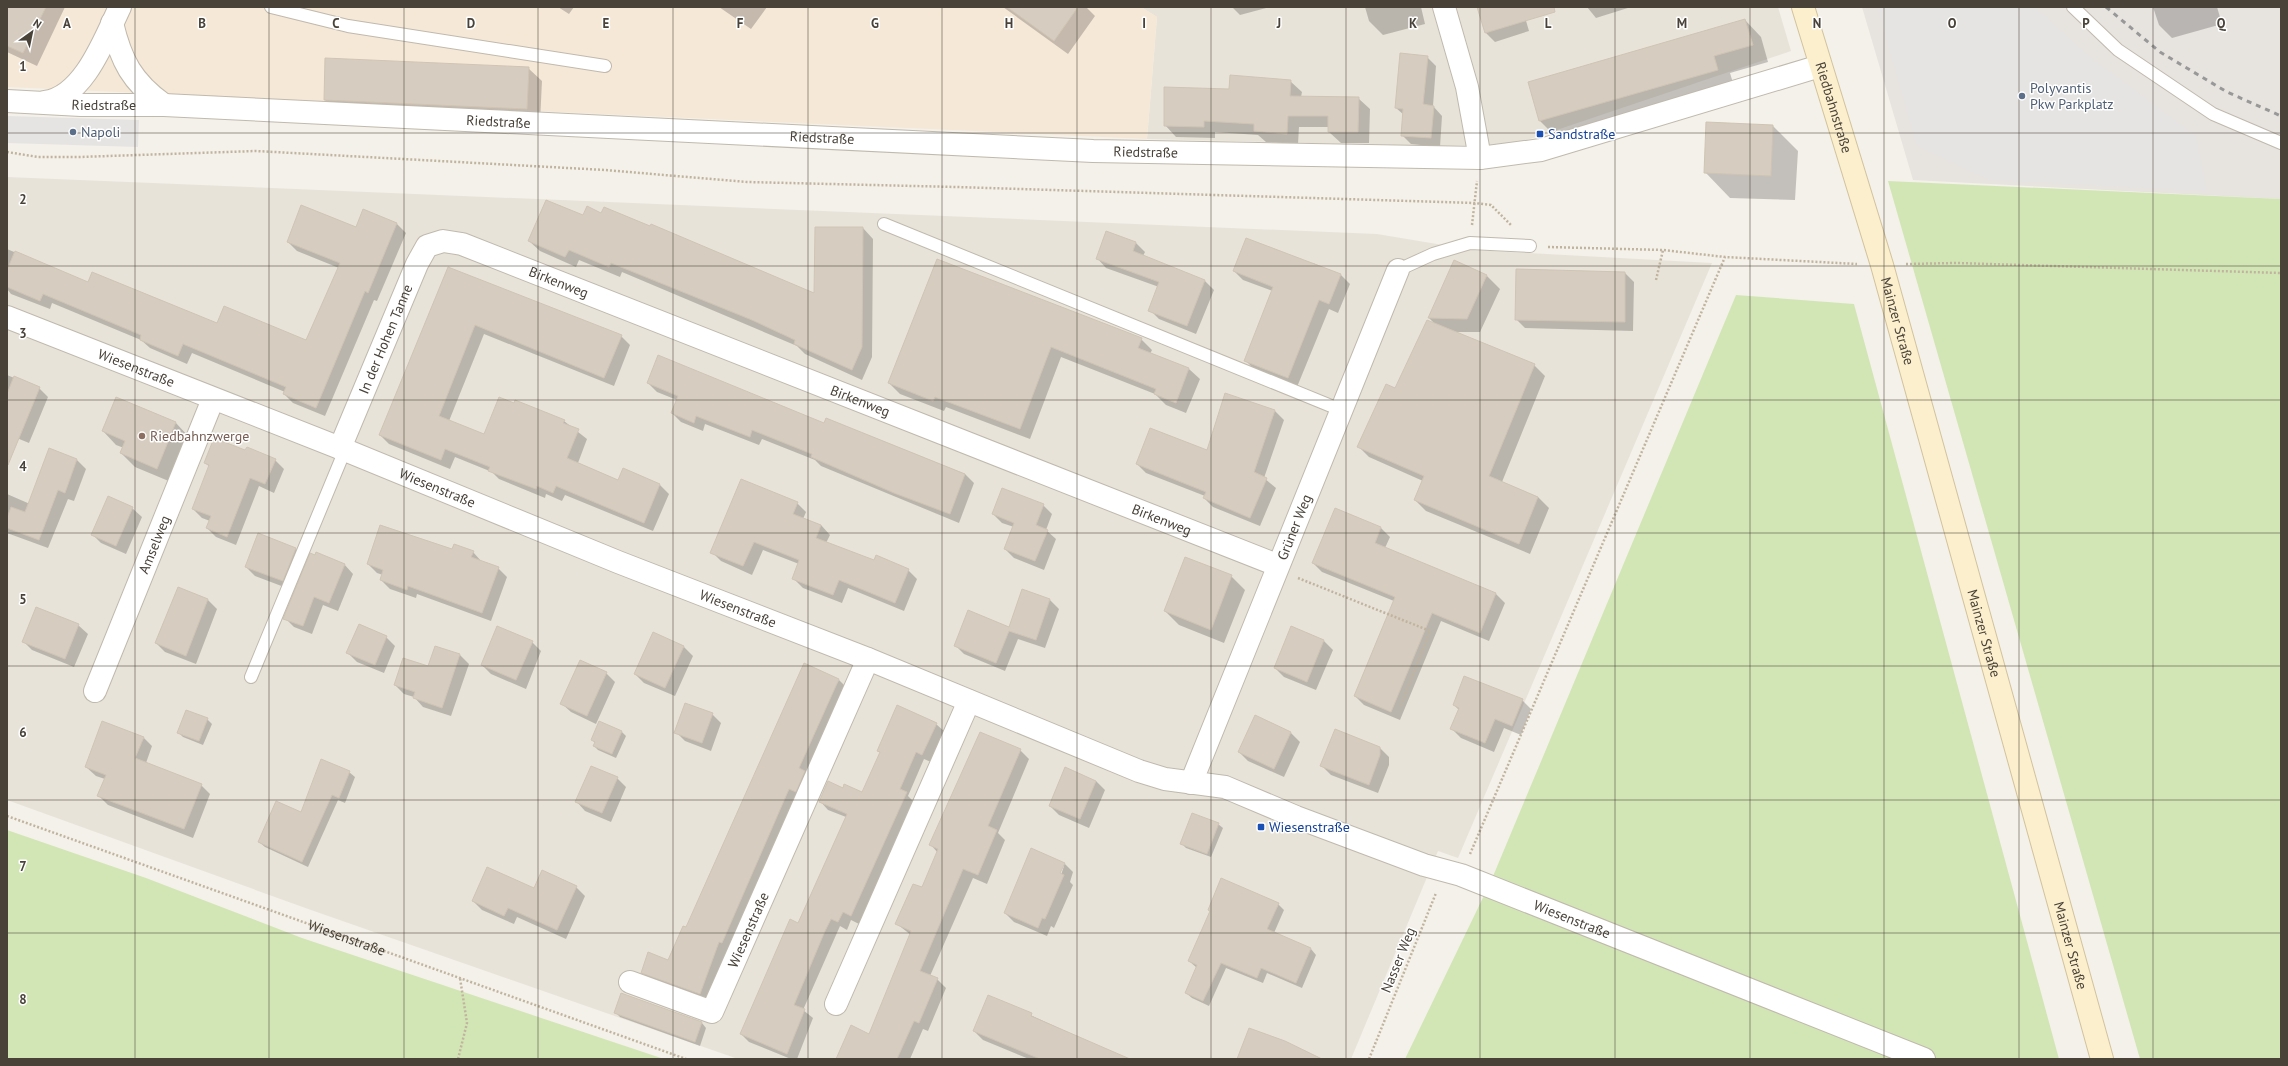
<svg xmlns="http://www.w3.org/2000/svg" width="2288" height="1066" viewBox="0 0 2288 1066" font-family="'PT Sans',sans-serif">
<rect width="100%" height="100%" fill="#f4f1ea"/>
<!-- residential -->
<path fill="#e8e3d9" d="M1141,7H1778L1791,51L1512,145L1429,146L1147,139L1157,17Z
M7,177L1377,234L1473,250L1712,263L1458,858L1438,851L1351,1059H738L311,910L7,800Z"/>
<!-- commercial -->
<path fill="#f5e8d7" d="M7,7H1141L1157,17L1147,139L7,87Z"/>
<!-- industrial -->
<path fill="#e7e3df" d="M1862,7H2281V199L1913,180Z"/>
<!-- green -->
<path fill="#d2e6b5" d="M1888,181L2281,199V1059H2140Z
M1736,295L1854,304L2059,1059H1405L1491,881Z
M7,830L146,878L302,938L664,1059H7Z"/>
<!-- parking -->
<path fill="#e6e4e2" d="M1877,7H2035L2089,56L2196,136L2207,191L1989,180L1917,146Z
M7,116L139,120L138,147L7,143Z"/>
<!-- shadow -->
<path fill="#0003" fill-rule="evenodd" d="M7,7H65L37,66L7,52Z
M558,7H574L569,14Z
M719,7H767L751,29Z
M1003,7H1086L1095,16L1068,54Z
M1232,7H1270L1240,15Z
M1365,7H1421L1425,24L1383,35L1369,21Z
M1479,7H1522L1529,31L1495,42L1486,33Z
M1587,7H1631L1596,18Z
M2153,7H2217L2222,24L2172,38L2159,25Z
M1745,20L1761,37L1768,62L1730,73L1734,86L1556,137L1540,121Z
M1427,57L1436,66L1433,106L1442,116L1440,147L1411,144L1402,135L1404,115L1396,108Z
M528,68L542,81L540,122L338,113L325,100Z
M1290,81L1302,92L1301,97L1358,98L1370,109L1369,143H1341L1329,132V127H1299L1298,144L1266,142L1258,135L1215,132V138L1176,137L1165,125L1230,90Z
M1773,126L1798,151L1795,200L1730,198L1705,172Z
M364,210L397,224L406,233L377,301L374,300L325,416L293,403L284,394L285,392L192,353L187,364L150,348L141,340L52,303L50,309L11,294L7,289V249L88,283L218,324L306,341L339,268L297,251L288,242L356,228Z
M602,214L815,294L863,228L873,239L872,357L862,380L805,354L797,346L622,272L620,277L579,260L576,267L540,251L529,241L584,217Z
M1106,232L1136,243L1145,252L1143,256L1205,281L1214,290L1196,334L1159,319L1150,310L1159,287L1106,268L1097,258Z
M938,261L1141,339L1152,350L1150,354L1189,369L1200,379L1186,413L1166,405L1155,394L1061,357L1030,439L946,407L944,411L900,394L889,383Z
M1313,263L1341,275L1350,284L1338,313L1329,309L1297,387L1254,369L1245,360L1273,291L1243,280L1234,271Z
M448,268L621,336L630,345L614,386L484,334L449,421L484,436L564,421L587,439L578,463L619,481L660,485L669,494L653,531L565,495L562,501L546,494L545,498L499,479L492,472L455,457L450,469L389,444L380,435Z
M1625,273L1634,282L1633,331L1525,328L1516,319Z
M1487,276L1500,289L1480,332H1453L1534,365L1545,376L1502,482L1538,497L1549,508L1530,554L1426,511L1415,500L1423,481L1369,457L1358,446L1396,390L1435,324L1429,318Z
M7,375L39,388L48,397L29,443L7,434Z
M648,383L825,424L827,419L965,474L974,483L959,523L821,466L815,460L762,439L759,445L705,424L703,431L681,422L672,413L677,400L657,392Z
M116,398L176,423L189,437L171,482L135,467L121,453L124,448L116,445L103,431Z
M1275,411L1284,420L1264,478L1276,488L1260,526L1213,507L1204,498L1205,496L1146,473L1137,464L1207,451Z
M49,450L77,460L86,469L74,501L68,499L48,548L7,533V494L30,504Z
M246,451L275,460L284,469L274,493L259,486L236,545L216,537L207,528L210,521L202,518L193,509L210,467L205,463Z
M797,503L806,512L803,519L821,525L830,535L826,543L875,562L908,570L917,579L904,611L848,588L842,603L803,588L794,579L799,564L763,550L752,575L721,561L712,552Z
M1043,505L1052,514L1046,530L1056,539L1044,570L1014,558L1005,549L1014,527L1002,523L993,514Z
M132,508L142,517L126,554L101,543L92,534Z
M1336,509L1381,528L1390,537L1385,548L1496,594L1505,603L1489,641L1441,621L1400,720L1364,705L1355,696L1394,601L1322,572L1313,563Z
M258,534L296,549L305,558L292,590L255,576L246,567Z
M452,551L473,552L482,562L498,568L507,577L491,621L417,594L416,598L390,589L381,580L383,575L377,573L368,564Z
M344,564L353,574L338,611L323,605L312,634L294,627L285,618Z
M1231,576L1245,590L1224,643L1179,625L1165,611Z
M178,588L208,600L217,609L196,664L165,652L156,643Z
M1022,590L1050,600L1059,609L1045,648L1018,639L1005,671L964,654L955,645L1009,628Z
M78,625L88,634L74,667L32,650L23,641Z
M386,637L395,646L384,673L357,662L348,653Z
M1324,641L1333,650L1316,690L1284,677L1275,668Z
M532,642L541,651L526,689L491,674L482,665Z
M684,647L693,656L675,696L644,683L635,674Z
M460,655L469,664L451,716L423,707L414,697L404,694L395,685Z
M606,673L615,682L596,724L571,712L561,703Z
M839,680L847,688L730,951L727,950L709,1002L650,981L642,972L668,961Z
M1522,700L1531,709L1521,735L1504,728L1494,752L1461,738L1452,729L1459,710L1454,705Z
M712,714L721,723L711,751L685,741L676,732Z
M1255,716L1291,733L1300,742L1284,777L1248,761L1239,752Z
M207,719L212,724L203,745L183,737L178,732Z
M936,724L945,732L931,762L924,759L908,796L914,802L859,924L851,920L847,930L840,926L803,1010L813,1018L797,1059H791L749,1042L741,1034L799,924L846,817L828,810L820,801L843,789L863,793L881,753L878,750Z
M621,731L626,736L616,758L598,750L594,746L595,743L592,739Z
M143,737L152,746L146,763L201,785L210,794L193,838L108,805L99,796L105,779L96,776L86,767Z
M1380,748L1389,757V765L1378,793L1331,775L1322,766Z
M1020,750L1029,759L998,833L1005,840L987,884L973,878L930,976L937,979L946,988L928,1031L923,1029L910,1059H837L869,1035L911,935L897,924L922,888L938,853L931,845Z
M349,772L355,777L345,803L338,800L308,867L265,847L259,842L301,814Z
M617,778L626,787L611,822L585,811L576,801Z
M1096,781L1105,790L1089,828L1059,815L1050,806Z
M1218,824L1223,828L1211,857L1186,848L1181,843Z
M1064,863L1073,872L1070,882L1073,885L1054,928L1051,926L1047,936L1014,922L1005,913ZM1062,866H1064L1060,878H1058Z
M576,887L585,896L566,939L517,917L514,924L482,910L473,901L534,889Z
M1278,904L1284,910L1274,933L1311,949L1316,955L1302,988L1267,973L1263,983L1226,968L1209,1006L1192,998L1186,993L1197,968L1189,961Z
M622,995L702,1023L706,1028L700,1046L620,1017L616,1013Z
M989,996L1113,1053L1119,1059H1029L983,1040L974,1031Z"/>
<!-- building -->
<path fill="#d6cdc0" stroke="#d0c4b4" d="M7,7H46L23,53L7,46Z
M1007,7H1078L1054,41Z
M1477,7H1554L1555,12L1485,33Z
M1745,19L1753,45L1714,56L1718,70L1539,121L1528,82Z
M1400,53L1428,56L1423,104L1434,106L1431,138L1401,136L1403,109L1395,108Z
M325,58L529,67L527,109L324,100Z
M1230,75L1291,80L1290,96L1359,97L1358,132H1328V116H1288L1287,134L1254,131V124L1204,121V127L1164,126V87L1229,89Z
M1706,122L1773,125L1771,176L1704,173Z
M546,200L583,215L587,206L601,213L604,207L650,226L651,224L814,293L815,227H863L862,347L852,370L794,344L795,340L752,320L611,263L609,267L569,250L565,257L528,241Z
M301,205L356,227L363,209L397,223L368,293L365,291L316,408L283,394L286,387L183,344L178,356L140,340L141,335L43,294L40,301L7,287V270L15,251L88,282L92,272L217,323L224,306L306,340L340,263L287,242Z
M1106,231L1136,242L1133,251L1205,280L1187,326L1148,311L1159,282L1096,259Z
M1246,238L1341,274L1329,304L1319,300L1288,378L1244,361L1273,287L1233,271Z
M937,259L1142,338L1138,348L1189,368L1176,403L1154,394L1156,389L1051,347L1020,429L935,397L933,401L888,383Z
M1454,260L1487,275L1467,319L1428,318Z
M448,267L622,335L604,378L475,325L439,416L484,434L499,397L514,403L515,400L565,420L563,423L579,429L567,458L618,480L623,468L660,484L644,523L556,486L553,493L537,486L536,489L488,471L490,467L445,449L441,460L379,435Z
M1516,269L1625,272V322L1515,320Z
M1427,320L1535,364L1489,476L1538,497L1519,544L1414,500L1424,476L1357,447L1386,384L1395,388Z
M658,355L824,423L826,418L965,474L950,514L894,493L811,457L812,454L752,430L750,437L696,416L694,423L671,413L678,396L647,383Z
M14,376L40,387L8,465L7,394Z
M1225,393L1275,410L1254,472L1267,478L1250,518L1203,498L1206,492L1136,464L1150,428L1207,450Z
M116,397L176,422L157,469L120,453L125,441L102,431Z
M214,438L245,450L247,447L276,459L265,484L250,478L227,537L206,528L211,516L192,509L209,465L204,463Z
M49,448L77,459L65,493L58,490L39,540L7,528V518L11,507L25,512Z
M741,479L798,502L793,514L821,525L816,538L874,560L876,555L909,569L895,603L839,580L833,595L792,579L799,560L754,542L743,566L710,553Z
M1002,488L1044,504L1036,525L1048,530L1035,561L1004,549L1014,523L992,514Z
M108,496L133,507L116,546L91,535Z
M1335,508L1381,527L1375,543L1496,593L1480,633L1432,613L1391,712L1354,696L1395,597L1312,563Z
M380,525L452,549L454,544L474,551L471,557L499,567L482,613L408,586L407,590L380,580L383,570L367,564Z
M258,533L296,548L283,581L245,567Z
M316,552L345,564L329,603L314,597L303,626L283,619L310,553L315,555Z
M1185,557L1232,575L1211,630L1164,611Z
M178,587L208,599L186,656L155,643Z
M1022,589L1050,599L1036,640L1009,631L996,663L954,646L968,610L1009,627Z
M36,607L79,624L65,659L22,642Z
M359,624L387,636L375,665L346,653Z
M497,626L533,641L516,680L481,665Z
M1291,626L1324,640L1307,682L1274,668Z
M653,632L684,646L665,688L634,674Z
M435,646L460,654L442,708L413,698L415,692L394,685L403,658L428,666Z
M580,660L607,672L587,716L560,704Z
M804,663L839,679L799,768L805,771L796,792L789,789L722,943L719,942L700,994L641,973L648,952L668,960L683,926L686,927Z
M1464,676L1523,699L1512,726L1495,719L1485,743L1450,729L1459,708L1453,705Z
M685,703L713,713L702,743L674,733Z
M897,705L937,723L922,755L916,752L900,789L907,792L851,916L843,912L838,922L831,919L825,931L794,1005L805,1009L787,1054L740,1034L790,919L798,923L847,814L819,802L828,781L843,788L844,784L862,792L880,752L877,751Z
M186,710L208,718L199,741L177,733Z
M1255,715L1291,732L1274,769L1238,752Z
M102,721L144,737L135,758L202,784L184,829L97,796L106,775L85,767Z
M599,721L622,731L612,754L593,746L595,742L591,740Z
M1335,729L1380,747V755L1369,785L1320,766Z
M980,732L1021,749L988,826L997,830L978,875L963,869L920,971L938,978L919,1023L914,1021L897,1059H836L851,1025L869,1034L911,931L895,924L913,884L922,887L938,849L929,845Z
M321,759L350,771L339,798L332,795L302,862L258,842L276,801L301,812Z
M591,766L618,777L602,813L575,802Z
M1065,767L1096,781L1080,819L1049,806Z
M1192,813L1219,823L1207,854L1180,844Z
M1031,848L1065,863L1060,873L1064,875L1045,919L1042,918L1038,928L1004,913Z
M487,867L534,888L542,870L577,886L557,930L508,908L504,916L472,901Z
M1221,878L1279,903L1267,929L1311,948L1296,983L1261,968L1257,978L1221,963L1203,1001L1185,993L1197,965L1188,961L1210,911L1208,910Z
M621,993L702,1022L695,1042L614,1013Z
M988,995L1032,1013L1031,1016L1130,1059H1040L973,1031Z
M1249,1028L1285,1041L1322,1059H1237Z"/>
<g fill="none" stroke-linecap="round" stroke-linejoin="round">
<!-- lane casing -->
<g stroke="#c0b9ad" stroke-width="14">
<path id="lane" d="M271,7L348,26L605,66
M2073,7L2118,50L2213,114L2281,143
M884,224L1341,410
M1398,270L1433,254L1470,243L1530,246
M251,677L345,450"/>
</g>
<!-- street casing -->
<g stroke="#c0b9ad" stroke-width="24">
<g id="street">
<path d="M1444,7L1467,87L1480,158"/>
<path d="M112,23C121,61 132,82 164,105"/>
<path id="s2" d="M7,101L81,105H164L1093,151L1480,158L1541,150L1820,66"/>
<path d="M45,102C84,97 105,38 120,7"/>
<path id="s3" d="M7,317L345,450L618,562L868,659L1139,771L1165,779L1225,787L1296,817L1424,865L1461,875L1924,1059"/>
<path id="s4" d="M340,448L417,264L427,246L443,241L462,244L1277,565"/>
<path id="s5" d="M95,691L213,399"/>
<path id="s6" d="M1191,783L1398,270"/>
<path id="s7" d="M630,982L712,1012L868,659"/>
<path d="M836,1004L969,701"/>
</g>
</g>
<!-- secondary casing -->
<g stroke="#d2c39c" stroke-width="24">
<g id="secondary">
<path id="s8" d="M1803,7L1882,265L2102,1059"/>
</g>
</g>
<!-- path -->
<g stroke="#c1b49f" stroke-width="2.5" stroke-dasharray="2 2" stroke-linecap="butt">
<path d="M7,152L38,157H79L256,151L605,170L747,182L956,187L1474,203L1491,205L1512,226"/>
<path d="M1472,225L1477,181"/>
<path d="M1548,247L1663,250L1725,257L1857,264"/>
<path d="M1906,264L1956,263L2281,273"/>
<path d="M1656,280L1663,250"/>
<path d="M1298,578L1430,631L1401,705"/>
<path id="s1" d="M7,816L686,1059"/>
<path d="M1470,854L1725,257"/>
<path d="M458,1059L467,1023L460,978"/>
<path d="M1369,1059L1436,893"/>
</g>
<!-- lane -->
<use href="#lane" stroke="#fff" stroke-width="12"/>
<!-- street -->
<use href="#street" stroke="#fff" stroke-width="22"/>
<!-- secondary -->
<use href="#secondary" stroke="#fcefcd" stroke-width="22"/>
<!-- rail -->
<path stroke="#989898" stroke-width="3" stroke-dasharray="5 5" stroke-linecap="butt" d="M2106,7L2160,52L2227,92L2281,116"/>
</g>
<!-- grid -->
<path fill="none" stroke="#484239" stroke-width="1" stroke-opacity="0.55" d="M135,7V1059M269,7V1059M404,7V1059M538,7V1059M673,7V1059M808,7V1059M942,7V1059M1077,7V1059M1211,7V1059M1346,7V1059M1480,7V1059M1615,7V1059M1750,7V1059M1884,7V1059M2019,7V1059M2153,7V1059M7,133H2281M7,266H2281M7,400H2281M7,533H2281M7,666H2281M7,800H2281M7,933H2281"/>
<!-- markers -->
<g fill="#5c6f8a" stroke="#fff" stroke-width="1.5">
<circle cx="2022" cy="96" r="4"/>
<circle cx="73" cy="132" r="4"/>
</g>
<g fill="#1a4fb4" stroke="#fff" stroke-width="1.5">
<rect x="1536" y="130" width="8" height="8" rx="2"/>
<rect x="1257" y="823" width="8" height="8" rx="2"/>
</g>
<circle fill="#8d6e63" stroke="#fff" stroke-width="1.5" cx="142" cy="436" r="4"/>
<g text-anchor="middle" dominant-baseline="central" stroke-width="3" stroke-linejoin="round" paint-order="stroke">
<!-- service labels -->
<g font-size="14" fill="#4e5e75" stroke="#fff" text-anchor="start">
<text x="2030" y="88">Polyvantis<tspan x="2030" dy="16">Pkw Parkplatz</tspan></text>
<text x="81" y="132">Napoli</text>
</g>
<!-- street labels -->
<g font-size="14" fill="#484239" stroke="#fff">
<text stroke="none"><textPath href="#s2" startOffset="97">Riedstraße</textPath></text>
<text stroke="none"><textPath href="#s8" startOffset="105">Riedbahnstraße</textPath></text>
<text stroke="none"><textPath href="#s2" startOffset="492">Riedstraße</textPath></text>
<text stroke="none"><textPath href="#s2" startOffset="816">Riedstraße</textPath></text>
<text stroke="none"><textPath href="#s2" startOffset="1140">Riedstraße</textPath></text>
<text stroke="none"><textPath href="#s4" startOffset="360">Birkenweg</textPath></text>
<text stroke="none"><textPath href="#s8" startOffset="328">Mainzer Straße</textPath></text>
<text stroke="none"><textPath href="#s4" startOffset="118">In der Hohen Tanne</textPath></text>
<text stroke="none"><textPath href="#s3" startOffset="139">Wiesenstraße</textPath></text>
<text stroke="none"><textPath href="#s4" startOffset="684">Birkenweg</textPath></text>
<text stroke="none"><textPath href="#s3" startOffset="463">Wiesenstraße</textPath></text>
<text stroke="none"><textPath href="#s4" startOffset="1008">Birkenweg</textPath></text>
<text stroke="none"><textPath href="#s6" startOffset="276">Grüner Weg</textPath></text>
<text stroke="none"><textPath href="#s5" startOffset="158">Amselweg</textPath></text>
<text stroke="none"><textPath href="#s3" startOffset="787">Wiesenstraße</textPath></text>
<text stroke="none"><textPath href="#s8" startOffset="652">Mainzer Straße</textPath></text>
<text stroke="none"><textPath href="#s3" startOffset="1679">Wiesenstraße</textPath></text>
<text stroke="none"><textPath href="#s7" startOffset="177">Wiesenstraße</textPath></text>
<text stroke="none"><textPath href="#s1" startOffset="361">Wiesenstraße</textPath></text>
<text stroke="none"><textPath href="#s8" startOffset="976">Mainzer Straße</textPath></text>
<text transform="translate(1398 960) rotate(-68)">Nasser Weg</text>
</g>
<!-- transit labels -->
<g font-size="14" fill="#164399" stroke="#fff" text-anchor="start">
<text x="1548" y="134">Sandstraße</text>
<text x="1269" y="827">Wiesenstraße</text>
</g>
<!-- education labels -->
<g font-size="14" fill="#785e54" stroke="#fff" text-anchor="start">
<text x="150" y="436">Riedbahnzwerge</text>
</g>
</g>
<g font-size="13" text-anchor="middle" font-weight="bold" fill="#484239" stroke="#fff" stroke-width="3" stroke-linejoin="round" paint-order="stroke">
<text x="67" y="28">A</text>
<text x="202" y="28">B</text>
<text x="336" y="28">C</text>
<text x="471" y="28">D</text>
<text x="606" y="28">E</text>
<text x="740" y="28">F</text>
<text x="875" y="28">G</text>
<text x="1009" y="28">H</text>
<text x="1144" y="28">I</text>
<text x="1279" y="28">J</text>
<text x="1413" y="28">K</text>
<text x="1548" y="28">L</text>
<text x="1682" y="28">M</text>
<text x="1817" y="28">N</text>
<text x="1952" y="28">O</text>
<text x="2086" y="28">P</text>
<text x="2221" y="28">Q</text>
<text x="23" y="71">1</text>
<text x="23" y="204">2</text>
<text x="23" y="338">3</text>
<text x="23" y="471">4</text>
<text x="23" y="604">5</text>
<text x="23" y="737">6</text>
<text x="23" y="871">7</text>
<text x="23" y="1004">8</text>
</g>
<!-- border -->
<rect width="2288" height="1066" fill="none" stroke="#484239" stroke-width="16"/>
<!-- north arrow -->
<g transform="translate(32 32) rotate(33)" stroke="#ffffff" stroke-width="3" paint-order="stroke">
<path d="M0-3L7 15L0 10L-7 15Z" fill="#484239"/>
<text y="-6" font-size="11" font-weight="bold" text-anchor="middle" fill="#484239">N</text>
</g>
</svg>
